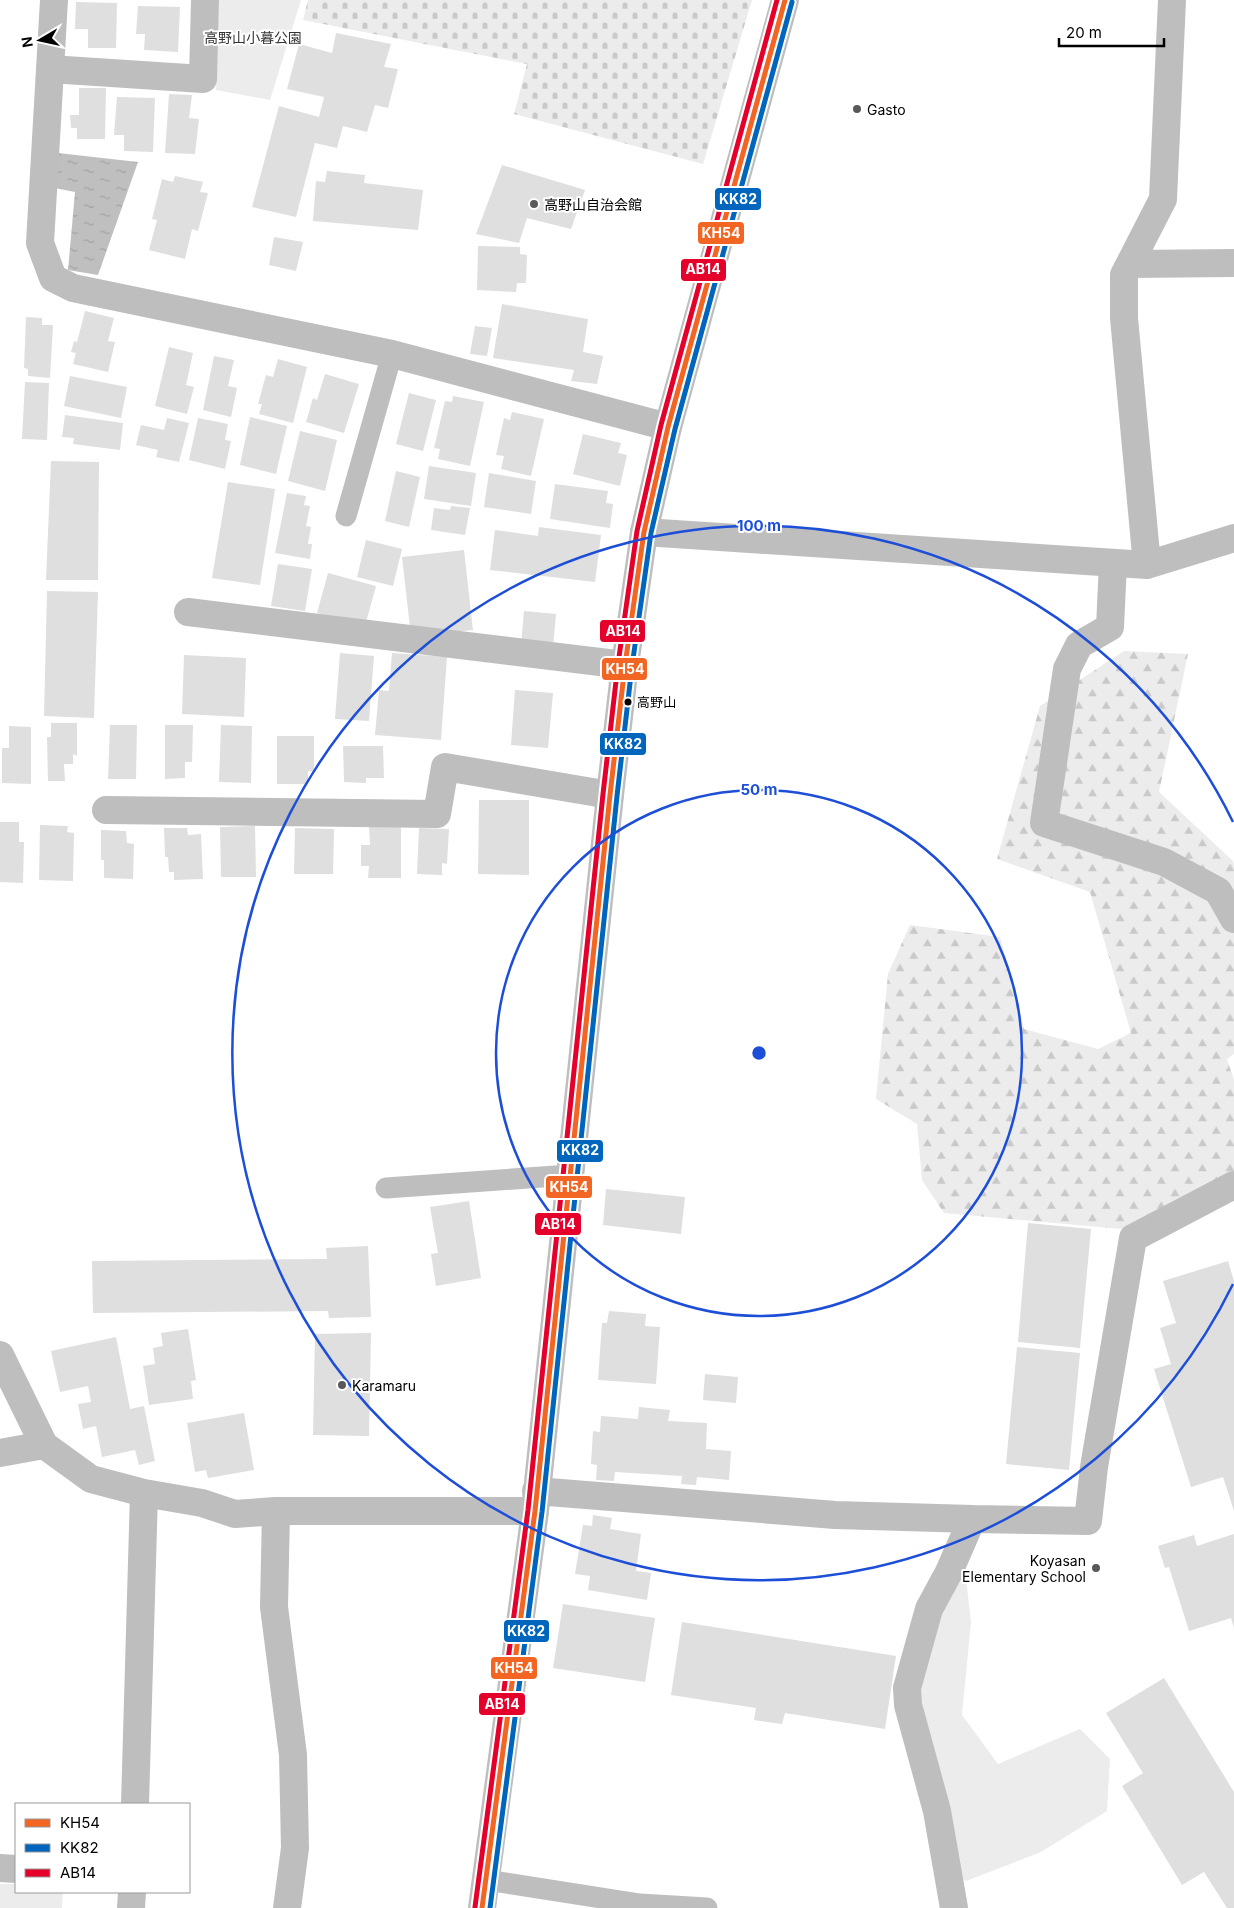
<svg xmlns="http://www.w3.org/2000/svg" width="1234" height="1908" viewBox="0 0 1234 1908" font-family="Inter,'Noto Sans JP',sans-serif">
<defs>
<pattern id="forest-firs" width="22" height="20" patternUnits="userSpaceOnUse" patternTransform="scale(1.25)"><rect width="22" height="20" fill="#ececec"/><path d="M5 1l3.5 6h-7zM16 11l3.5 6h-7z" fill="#c9c9c9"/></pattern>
<pattern id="cemetery-stones" width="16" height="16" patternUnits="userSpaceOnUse" patternTransform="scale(1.25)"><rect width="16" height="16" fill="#ececec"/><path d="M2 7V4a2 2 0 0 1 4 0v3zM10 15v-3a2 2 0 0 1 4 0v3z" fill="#c9c9c9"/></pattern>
<pattern id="water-ripples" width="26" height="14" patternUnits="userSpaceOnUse" patternTransform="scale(1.25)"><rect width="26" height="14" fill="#bfbfbf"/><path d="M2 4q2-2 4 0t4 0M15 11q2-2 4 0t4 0" fill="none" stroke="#a2a2a2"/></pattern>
</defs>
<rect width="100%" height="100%" fill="#fff"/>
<!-- green -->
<path fill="#ececec" d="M219,0H301L270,100L216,90Z
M964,1561L971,1622L962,1715L998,1764L1080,1729L1110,1759L1107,1811L1041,1852L966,1881L960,1877L916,1695L940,1607Z
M0,1884H16V1892H63L62,1908H0Z"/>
<!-- forest -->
<path fill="url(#forest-firs)" d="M1124,651L1188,654L1159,792L1233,861L1234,865V1054L1227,1059L1234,1080V1172L1122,1229L944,1213L922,1180L917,1124L876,1099L888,974L910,925L1000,937L1024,1029L1098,1049L1131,1033L1090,892L997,859L1040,706Z"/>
<!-- cemetery -->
<path fill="url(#cemetery-stones)" d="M308,0H752L703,164L514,114L527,64L303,20Z"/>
<!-- water -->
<path fill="url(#water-ripples)" d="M58,153L138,162L98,275L68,270L75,192L55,188Z"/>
<!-- building -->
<path fill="#dfdfdf" d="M76,2L117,3L116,48H88V29H75Z
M138,6L180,7L178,52L144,50L145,34H136Z
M336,33L391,44L384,67L398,69L388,108L375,105L367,132L343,126L337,148L315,143L296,217L252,207L279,106L319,117L324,97L287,89L299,44L332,53Z
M79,88H106L105,139H77V128H71L70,115H79Z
M169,94L192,95L189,118L199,119L195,154L165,153Z
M117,97L155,98L153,152L124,151V135H114Z
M502,165L585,190L571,229L527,218L519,243L476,234Z
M327,171L365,175L364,183L423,190L418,230L313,221L316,181L325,182Z
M175,176L203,182L200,192L208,193L198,231L192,229L185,259L149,250L157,220L152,219L162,179L173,182Z
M274,237L303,242L296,271L269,265Z
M478,246L520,247V254L527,255L526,283H517L516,292L477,290Z
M502,304L588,319L583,352L603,356L597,384L571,381L574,370L493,358Z
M85,311L114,318L108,341L115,342L108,372L73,364L76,353L71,352L74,341L77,342Z
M26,317L42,318V325H53L50,378L28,376V369L24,368Z
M475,326L492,328L487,356L470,354Z
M169,347L193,353L186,385L194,387L187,414L155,406Z
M214,356L234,360L228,386L237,388L231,417L203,410Z
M278,359L307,367L293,423L259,414L262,404H258L266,375L273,377Z
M325,374L359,384L344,433L306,422L313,398L317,400Z
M70,376L127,387L121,418L64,406Z
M25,382L49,383L47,440L22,439Z
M409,393L436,400L423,451L396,444Z
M453,396L484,402L470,466L438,459L440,449L434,448L445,401L452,402Z
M512,412L544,419L531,476L501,469L504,456L496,455L504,418L510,420Z
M65,415L123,423L120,450L73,444L74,438L62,437Z
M250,417L287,426L276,474L240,465Z
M167,418L189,423L179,462L156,457L158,450L136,445L141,425L164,430Z
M198,418L228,424L225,440L231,441L225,469L189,460Z
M300,431L337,440L325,491L288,481Z
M583,434L621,443L618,453L627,455L620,486L573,474Z
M51,461L99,462L98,580H46Z
M429,466L476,473L471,506L424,499Z
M396,471L420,477L409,527L385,521Z
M489,473L536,481L531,514L484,507Z
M228,482L275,489L260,585L212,578Z
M555,484L608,491L606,503L613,504L610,528L550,519Z
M287,493L306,496L304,505L310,506L306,526L311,527L308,544H312L310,559L275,553Z
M451,506L470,508L465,535L431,530L434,508L450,510Z
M539,527L601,535L595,582L490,570L495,530L538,536Z
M366,540L402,549L393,586L357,577Z
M464,550L473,630L411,636L402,557Z
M278,564L312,569L305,611L271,606Z
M328,573L376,586L365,626L317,613Z
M47,591L98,592L94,718L44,716Z
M524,611L556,614L553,648L521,645Z
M340,653L374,656L369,721L335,719Z
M392,653L447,657L441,740L375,735L379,690L389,691Z
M184,655L246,658L244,717L182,714Z
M515,690L553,693L548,748L511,745Z
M51,723H77V756L73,754V764H64L65,781H48L47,737H51Z
M110,725H137L136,779H108Z
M165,725H193L192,762H185V778L165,779Z
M221,725L252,726L251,783L219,782Z
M9,726L31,727V784L2,783V748H9Z
M277,736H314V771H308V784H277Z
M343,746H383L384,778H366V783L344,782Z
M479,800H529V875L478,874Z
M0,822H19V842H24L23,883L0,882Z
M40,825L68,826L67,832L74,833L73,881L39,880Z
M255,826L256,877H221L220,827Z
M369,826H401V878H368L369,866H361V845H370Z
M164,828H187L188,835L201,834L203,879L174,880V872H169L168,857H165Z
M295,828L334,829L333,874H294Z
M419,828L449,829L447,864L442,863V875L417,874Z
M101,830L126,831L127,843L134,844L133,879L104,878V860H101Z
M606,1189L685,1197L681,1234L603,1225Z
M469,1201L481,1278L436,1286L431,1254L438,1253L430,1207Z
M1028,1223L1091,1229L1080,1348L1018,1342Z
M368,1246L371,1317L329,1318L328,1311L93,1313L92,1261L327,1259L326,1248Z
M1228,1261L1234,1281V1511L1223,1477L1191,1487L1154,1369L1171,1364L1160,1328L1176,1323L1163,1281Z
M609,1311L646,1314L645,1326L660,1327L656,1384L598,1380L602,1323H607Z
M188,1329L196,1380L191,1381L193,1399L149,1405L143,1366L155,1364L153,1348L163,1346L161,1333Z
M371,1333L369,1436L313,1435L315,1334Z
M116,1337L130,1409L144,1406L155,1461L139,1465L135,1450L102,1457L96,1426L83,1429L78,1404L91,1402L88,1386L60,1392L51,1351Z
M1017,1347L1080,1353L1069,1470L1006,1464Z
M705,1374L738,1377L736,1403L703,1400Z
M639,1407L670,1410L668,1421L707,1423L706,1449L731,1451L729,1480L697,1477L696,1485L681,1484L682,1476L615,1472L614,1481L596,1480L597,1465L591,1464L593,1431L600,1432L601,1416L638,1419Z
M244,1413L254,1470L208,1478L206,1470L195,1472L187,1423Z
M593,1515L612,1518L610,1529L641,1534L636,1571L651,1573L647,1600L588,1590L590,1576L575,1574L583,1525L592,1526Z
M1234,1534V1628L1231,1618L1189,1631L1169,1567L1165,1568L1158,1546L1194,1535L1197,1546Z
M563,1604L655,1618L645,1682L553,1668Z
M682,1622L896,1656L885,1729L785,1713L782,1724L754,1720L756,1708L671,1695Z
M1164,1678L1234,1792V1908H1227L1204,1872L1182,1885L1122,1786L1143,1773L1106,1713Z"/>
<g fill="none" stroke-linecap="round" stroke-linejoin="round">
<!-- lane -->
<path stroke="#bebebe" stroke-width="21" d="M346,516L392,354
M386,1188L570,1175
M486,1880L640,1904L707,1908"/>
<!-- street -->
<path stroke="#bebebe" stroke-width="28" d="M54,0L40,243L53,278L73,288L392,354L668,427
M50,69L203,79L205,0
M1130,264L1234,263
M644,532L1147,565L1234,538
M1113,563L1110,627L1079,645L1067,669L1044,823L1164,862L1218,891L1234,919
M1147,565L1124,318V275L1163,199L1172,0
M188,612L625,665
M106,810L437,814L445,767L610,795
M0,1355L44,1445
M0,1453L44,1445L91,1479L144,1493L135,1804
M536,1491L835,1515L972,1519
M144,1493L202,1503L235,1514L276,1511H535
M276,1511L274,1607L293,1755L295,1848L287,1908
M0,1868L16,1869
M131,1908L132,1892
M954,1908L937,1811L908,1705L907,1688L929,1609L949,1572L972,1519L1088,1521L1094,1467L1133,1238L1234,1185"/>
<!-- highway -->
<path stroke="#bebebe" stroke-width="28" d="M482,1908L535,1511L610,795L625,665L644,532L668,427L785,0"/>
<!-- bus-1 casing -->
<g stroke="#fff" stroke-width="9">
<path id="bus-1" d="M482,1908L535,1511L610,795L625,665L644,532L668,427L785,0"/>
</g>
<!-- bus-2 casing -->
<g stroke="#fff" stroke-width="9">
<path id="bus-2" d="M490,1908L542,1512L617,796L632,666L651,533L675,429L792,2"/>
</g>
<!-- bus-3 casing -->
<g stroke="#fff" stroke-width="9">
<path id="bus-3" d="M475,1907L528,1510L603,794L618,664L637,531L661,425L777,0"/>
</g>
<!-- bus-1 -->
<use href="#bus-1" stroke="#f26522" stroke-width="5"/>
<!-- bus-2 -->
<use href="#bus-2" stroke="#0065bd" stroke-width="5"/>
<!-- bus-3 -->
<use href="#bus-3" stroke="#e4002b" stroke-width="5"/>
</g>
<!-- distance rings -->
<g fill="none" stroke="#1d4ed8" stroke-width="2.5">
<circle cx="759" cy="1053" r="263"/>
<path d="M1233 1284A527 527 0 1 1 1233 822"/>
</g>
<!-- markers -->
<g fill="#595959" stroke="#fff" stroke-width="2">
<circle cx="857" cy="109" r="5"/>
<circle cx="534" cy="204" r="5"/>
<circle cx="342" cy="1385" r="5"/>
<circle cx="1096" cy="1568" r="5"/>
</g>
<circle fill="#000" stroke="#fff" stroke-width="2" cx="628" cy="702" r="4.5"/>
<g text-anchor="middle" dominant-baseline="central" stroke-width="4" stroke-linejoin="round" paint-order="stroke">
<!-- bus labels -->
<g font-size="13" fill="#000" stroke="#fff" text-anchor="start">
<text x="637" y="702">高野山</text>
</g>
<!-- park labels -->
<g font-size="14" fill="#333" stroke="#fff">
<text x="253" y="37">高野山小暮公園</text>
</g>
<!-- poi labels -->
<g font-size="14" fill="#000" stroke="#fff" text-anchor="start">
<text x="867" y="109">Gasto</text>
<text x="544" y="204">高野山自治会館</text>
<text x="352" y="1385">Karamaru</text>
<text x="1086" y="1560" text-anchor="end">Koyasan<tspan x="1086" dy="16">Elementary School</tspan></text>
</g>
</g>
<circle cx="759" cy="1053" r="8" fill="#1d4ed8" stroke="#fff" stroke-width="2.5"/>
<g font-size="15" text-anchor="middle" font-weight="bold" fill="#1d4ed8" stroke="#fff" stroke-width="4" stroke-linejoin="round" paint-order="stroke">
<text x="759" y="531">100 m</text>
<text x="759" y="795">50 m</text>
</g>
<g stroke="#fff" stroke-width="2">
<rect x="714" y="187" width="48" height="24" rx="5" fill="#0065bd"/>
<rect x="697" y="221" width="48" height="24" rx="5" fill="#f26522"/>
<rect x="680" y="258" width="47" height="24" rx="5" fill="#e4002b"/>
<rect x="599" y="619" width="47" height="24" rx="5" fill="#e4002b"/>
<rect x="601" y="657" width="47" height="24" rx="5" fill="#f26522"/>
<rect x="599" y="732" width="48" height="24" rx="5" fill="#0065bd"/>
<rect x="556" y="1139" width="48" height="24" rx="5" fill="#0065bd"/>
<rect x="545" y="1175" width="48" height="24" rx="5" fill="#f26522"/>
<rect x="534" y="1212" width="48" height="24" rx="5" fill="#e4002b"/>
<rect x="503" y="1619" width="47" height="24" rx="5" fill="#0065bd"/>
<rect x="490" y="1656" width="48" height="24" rx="5" fill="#f26522"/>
<rect x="478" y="1692" width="48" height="24" rx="5" fill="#e4002b"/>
</g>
<g font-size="14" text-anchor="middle" font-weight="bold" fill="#fff">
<text x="738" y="204">KK82</text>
<text x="721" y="238">KH54</text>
<text x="703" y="274">AB14</text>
<text x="623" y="636">AB14</text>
<text x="625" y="674">KH54</text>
<text x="623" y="749">KK82</text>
<text x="580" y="1155">KK82</text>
<text x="569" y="1192">KH54</text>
<text x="558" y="1229">AB14</text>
<text x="526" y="1636">KK82</text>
<text x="514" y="1673">KH54</text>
<text x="502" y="1709">AB14</text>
</g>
<!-- legend -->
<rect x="15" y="1803" width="175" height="90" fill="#ffffff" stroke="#999999"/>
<rect x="25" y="1819" width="25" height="8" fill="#f26522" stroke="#999999"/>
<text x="60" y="1828" font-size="15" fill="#000000">KH54</text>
<rect x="25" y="1844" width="25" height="8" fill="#0065bd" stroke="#999999"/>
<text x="60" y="1853" font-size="15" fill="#000000">KK82</text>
<rect x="25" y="1869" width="25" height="8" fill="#e4002b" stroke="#999999"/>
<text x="60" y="1878" font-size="15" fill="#000000">AB14</text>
<!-- north arrow -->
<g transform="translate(40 40) rotate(261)" stroke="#ffffff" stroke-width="4" paint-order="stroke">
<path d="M0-4L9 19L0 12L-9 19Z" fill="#000000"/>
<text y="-8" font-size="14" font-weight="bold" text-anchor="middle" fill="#000000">N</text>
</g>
<!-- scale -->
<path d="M1059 38v8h105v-8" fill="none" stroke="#000000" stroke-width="2.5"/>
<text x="1066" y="38" font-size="15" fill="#000000" stroke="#ffffff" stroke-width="4" paint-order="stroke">20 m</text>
</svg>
